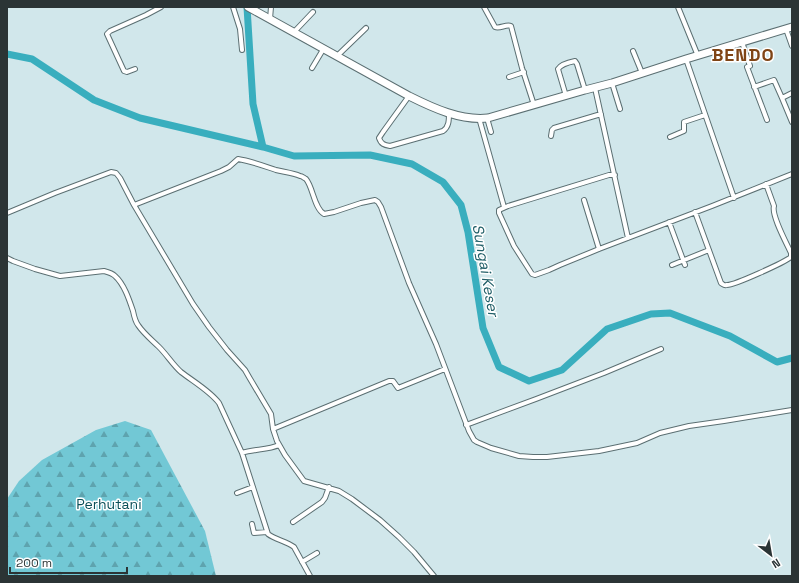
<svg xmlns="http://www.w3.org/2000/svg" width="799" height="583" viewBox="0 0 799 583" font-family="'Space Grotesk',sans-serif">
<defs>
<pattern id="forest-firs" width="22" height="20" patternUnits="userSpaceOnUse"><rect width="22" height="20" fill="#72c8d5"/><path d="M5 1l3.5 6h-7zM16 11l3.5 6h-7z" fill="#5ea3ae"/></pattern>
</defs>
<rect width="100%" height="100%" fill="#d1e7eb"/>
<!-- forest -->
<path fill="url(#forest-firs)" d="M125,421L151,430L205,531L216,576H7V499L19,481L42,460L96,430Z"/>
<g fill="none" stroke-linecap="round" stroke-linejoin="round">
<!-- river -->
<path stroke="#39aebe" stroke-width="7" d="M247,7L253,104L263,147L294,156L370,155L412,164L443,182L461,205L468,232L483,328L499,367L529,381L562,370L607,329L651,314L670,313L730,336L777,362L792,358
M7,54L32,59L94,100L140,118L263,147"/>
<!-- street casing -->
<g stroke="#5b6f72" stroke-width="6">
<path id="street" d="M233,7L240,29L242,50
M484,7L495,27C500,29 506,24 511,26L522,68L534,105
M678,7L698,56
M270,19L271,7
M786,29L792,46
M294,32L313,12
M742,42L750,66L747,67L767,120
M633,51L642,73
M337,56L366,28
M686,59L734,198
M312,68L324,48
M135,69L127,72L124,71L107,34L110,31L146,15L161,7
M509,77L524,72
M612,83L620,109
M754,87L774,80L782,98
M595,88L628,238
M792,93L782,98L792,122
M409,96L383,132L379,138C381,144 384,145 390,146L443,131C449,127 449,120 449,113
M566,96L558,69C561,64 570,62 575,61L577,64L585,90
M479,118L504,207
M487,118L491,132
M551,136L552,130L554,128L601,114
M670,137L684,131V122L705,115
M615,175H609L508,206L499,210V213L514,246L532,274L535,275L549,270L560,265L599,249L712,206L792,174
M584,200L599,249
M134,205L193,304L209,327L227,350L245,370L249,377L271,414L273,429L277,441L285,455L304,481L339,491L352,499L380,520L399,537L414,552L434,576
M695,212L721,283C724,285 724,286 727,285C735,285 783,263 791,257V253C787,244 771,215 774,206L766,184
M7,213L55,193L111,172L116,173L120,178L134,205L221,171L229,167L238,159C251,161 264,166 276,170C284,172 293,173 300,176C302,176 304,178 306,179C313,187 314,208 324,214L334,212L361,203L375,200L378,202L381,207L409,283L436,344L469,431L474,440L477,442L491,448L519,456L533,457H547L599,451L637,443L660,433L689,426L724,421L792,410
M669,222L685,265
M7,258L13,261L35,269L60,276L104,271C108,272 112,273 115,276C124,284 129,299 133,311C134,316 135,321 138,325C144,334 152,340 159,347C167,355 173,365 181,372C194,382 210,391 219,403L242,453L268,534C276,540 286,541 294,547L310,576
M672,265L709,250
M466,425L536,399L604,373L661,349
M273,429L389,381H393L398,388L445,369
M242,453C254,449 268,450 279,445
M237,493L253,487
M293,522L322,502L325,498L329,487
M252,524L254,533L267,532
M302,562L317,553"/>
</g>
<!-- highway casing -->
<g stroke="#5b6f72" stroke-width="9">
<path id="highway" d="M248,7L409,96C433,108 461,121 488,118L585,90L612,83L686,59L792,27"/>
</g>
<!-- street -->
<use href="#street" stroke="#fff" stroke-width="4"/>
<!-- highway -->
<use href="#highway" stroke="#fff" stroke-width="7"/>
</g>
<g text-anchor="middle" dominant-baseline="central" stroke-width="3" stroke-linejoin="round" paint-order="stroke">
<!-- park labels -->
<g font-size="14" fill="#0a4f58" stroke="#fff">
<text x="109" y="504">Perhutani</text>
</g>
<!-- water labels -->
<g font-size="15" font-style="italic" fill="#215f68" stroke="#fff">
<text transform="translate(486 270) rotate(80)">Sungai Keser</text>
</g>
<!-- district labels -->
<g font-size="18" font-weight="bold" letter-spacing="1" fill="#7f4415" stroke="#fff">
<text x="743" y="54">BENDO</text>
</g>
</g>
<!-- border -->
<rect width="799" height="583" fill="none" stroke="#2b3435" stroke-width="16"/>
<!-- north arrow -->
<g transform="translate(771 555) rotate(149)" stroke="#ffffff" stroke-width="3" paint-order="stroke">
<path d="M0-3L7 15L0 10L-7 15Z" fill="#2b3435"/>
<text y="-6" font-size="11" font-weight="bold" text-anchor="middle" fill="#2b3435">N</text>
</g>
<!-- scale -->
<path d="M10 567v6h117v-6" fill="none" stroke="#2b3435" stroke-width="2"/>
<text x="16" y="567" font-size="12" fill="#2b3435" stroke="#ffffff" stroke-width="3" paint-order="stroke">200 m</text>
</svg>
